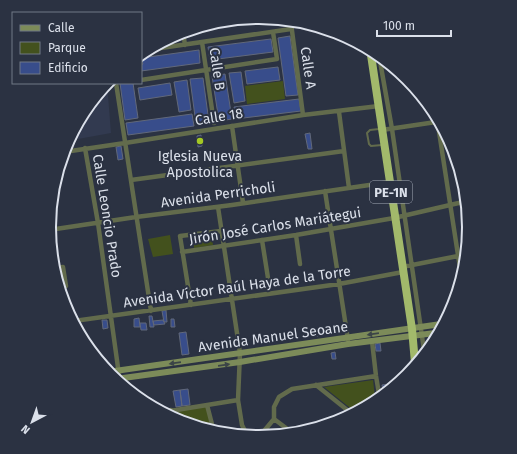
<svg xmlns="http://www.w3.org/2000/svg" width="517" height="454" viewBox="0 0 517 454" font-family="'Fira Sans',sans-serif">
<rect width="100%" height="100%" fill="#2b3242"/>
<!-- built -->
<path fill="#323a50" d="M107,83L111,133L78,139L74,132Z"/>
<!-- green -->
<path fill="#43511d" d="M283,81L285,99L247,104L245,86Z
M170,235L173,254L153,257L148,239Z
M212,235L213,245L194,248L193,238Z
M373,380L375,397L354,411L324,387Z
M206,406L213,428L178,421L174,418L172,411Z"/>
<!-- building -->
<path fill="#384d8b" stroke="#61687a" d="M290,36L298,95L286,96L278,38Z
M271,39L273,52L210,60L208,47Z
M199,50L200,63L141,71V65L143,64L141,58Z
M278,67L280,80L247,84L245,71Z
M241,72L245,101L234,103L229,73Z
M225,74L232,119L219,121L212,76Z
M203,78L209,122L196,124L190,79Z
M187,80L191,110L179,112L174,82Z
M120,83H133L138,118L125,120Z
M170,83L172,95L140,100L138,88Z
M299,99L301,111L235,119L234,107Z
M192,114L194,126L128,135L126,123Z
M310,133L312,149H308L305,134Z
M201,135L202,146L198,147L197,136Z
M121,146L123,159L118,160L116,147Z
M166,310L167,322H164L162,311Z
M149,316H152L154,327H150Z
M139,318L140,327H134V319Z
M171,319H174L175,327H171Z
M102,320H107L108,328L103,329Z
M163,320L165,324L154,325L153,321Z
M140,323H146L147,330H141Z
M313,329H317L318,336H313Z
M186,332L189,354L182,355L179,333Z
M380,343L381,351H376L375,344Z
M335,352L336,359H332L331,353Z
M389,384V387L383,390L382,385Z
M188,389L190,405L182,406L180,390Z
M180,390L182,406L176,407L173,391Z"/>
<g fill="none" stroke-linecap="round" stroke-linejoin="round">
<!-- lane -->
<path stroke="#626b4c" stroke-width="2" d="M379,129L370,130L367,133L369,144L371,146L382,145"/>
<!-- street -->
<path stroke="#626b4c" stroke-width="4.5" d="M291,23L303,115
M183,32L185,45
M202,42L214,123
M154,49L291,29
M380,61L392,129L424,350
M141,80L277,59L273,32
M116,83L151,311
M339,112L349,188
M438,125L460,268
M232,126L243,203
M382,130L436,122
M85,148L98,223L120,382
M64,152L125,143L303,115L379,106
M131,180L344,151
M325,191L348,340
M218,207L240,353L238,400L242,425L247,435
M49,230L136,217L232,205L390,182
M296,235L300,264
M262,240L268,278
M182,252L296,235L394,218L463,202
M402,267L463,255
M57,268L63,267L66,286L60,287
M191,305L180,236L221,231
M74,321L339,284L403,272
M372,341L376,376L379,394
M316,385L351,413
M207,405L213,428
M171,410L173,418
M164,412L238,400
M274,419L290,431
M259,437L274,419V407L279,397L292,389L376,376"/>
<!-- secondary -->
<path stroke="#7c8b59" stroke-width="6" d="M108,372L441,324
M116,379L240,362L348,344L435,333"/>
<!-- highway -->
<path stroke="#a2b96b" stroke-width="8" d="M371,55L412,329L415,363"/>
</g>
<!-- one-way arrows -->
<defs><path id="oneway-solid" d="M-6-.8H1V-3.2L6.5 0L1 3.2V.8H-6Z"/></defs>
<g fill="#3b4447">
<use href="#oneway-solid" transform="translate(373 334) rotate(172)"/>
<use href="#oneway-solid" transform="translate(175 363) rotate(172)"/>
<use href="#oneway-solid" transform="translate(224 365) rotate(-8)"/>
</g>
<!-- markers -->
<circle fill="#a4c824" stroke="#2b3242" stroke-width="1.5" cx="200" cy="141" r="4"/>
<g text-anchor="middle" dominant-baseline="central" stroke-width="4" stroke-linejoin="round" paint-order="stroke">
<!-- shield labels -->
<rect fill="#2b3242" stroke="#a6acb8" stroke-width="1" x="370" y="181" width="42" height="22" rx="3"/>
<g font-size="13" font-weight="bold" fill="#dbe0ea">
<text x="391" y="192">PE-1N</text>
</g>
<!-- street labels -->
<g font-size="14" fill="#dbe0ea" stroke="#2b3242">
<text transform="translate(308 68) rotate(82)">Calle A</text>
<text transform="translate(217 69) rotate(82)">Calle B</text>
<text transform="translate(219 117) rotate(-9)">Calle 18</text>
<text transform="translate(218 195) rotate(-8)">Avenida Perricholi</text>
<text transform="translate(107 216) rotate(81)">Calle Leoncio Prado</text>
<text transform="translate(275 226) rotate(-9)">Jirón José Carlos Mariátegui</text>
<text transform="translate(237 287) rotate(-8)">Avenida Víctor Raúl Haya de la Torre</text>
<text transform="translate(273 337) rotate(-8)">Avenida Manuel Seoane</text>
</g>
<!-- poi labels -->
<g font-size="14" fill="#dbe0ea" stroke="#2b3242">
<text x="200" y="156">Iglesia Nueva<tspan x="200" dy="16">Apostolica</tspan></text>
</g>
</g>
<!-- crop -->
<path d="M0 0H517V454H0ZM56 227a203 203 0 1 1 406 0a203 203 0 1 1-406 0Z" fill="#2b3242" fill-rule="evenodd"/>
<path fill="none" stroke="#dbe0ea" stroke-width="2" d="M56 227a203 203 0 1 1 406 0a203 203 0 1 1-406 0Z"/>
<!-- legend -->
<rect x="12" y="12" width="130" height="72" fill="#2b3242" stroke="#717885"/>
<rect x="20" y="25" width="20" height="6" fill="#7c8b59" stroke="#717885"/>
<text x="48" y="32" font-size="12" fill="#dbe0ea">Calle</text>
<rect x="20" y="42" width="20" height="12" fill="#43511d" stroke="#717885"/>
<text x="48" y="52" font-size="12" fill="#dbe0ea">Parque</text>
<rect x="20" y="62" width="20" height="12" fill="#384d8b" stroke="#717885"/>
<text x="48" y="72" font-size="12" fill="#dbe0ea">Edificio</text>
<!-- north arrow -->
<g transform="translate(32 422) rotate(221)" stroke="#2b3242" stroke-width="3" paint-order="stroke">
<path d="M0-3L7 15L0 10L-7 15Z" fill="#dbe0ea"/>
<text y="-6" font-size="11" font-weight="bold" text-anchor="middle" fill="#dbe0ea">N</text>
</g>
<!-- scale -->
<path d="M377 30v6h74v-6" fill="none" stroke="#dbe0ea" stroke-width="2"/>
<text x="383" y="30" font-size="12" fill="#dbe0ea" stroke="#2b3242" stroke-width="3" paint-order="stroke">100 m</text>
</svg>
